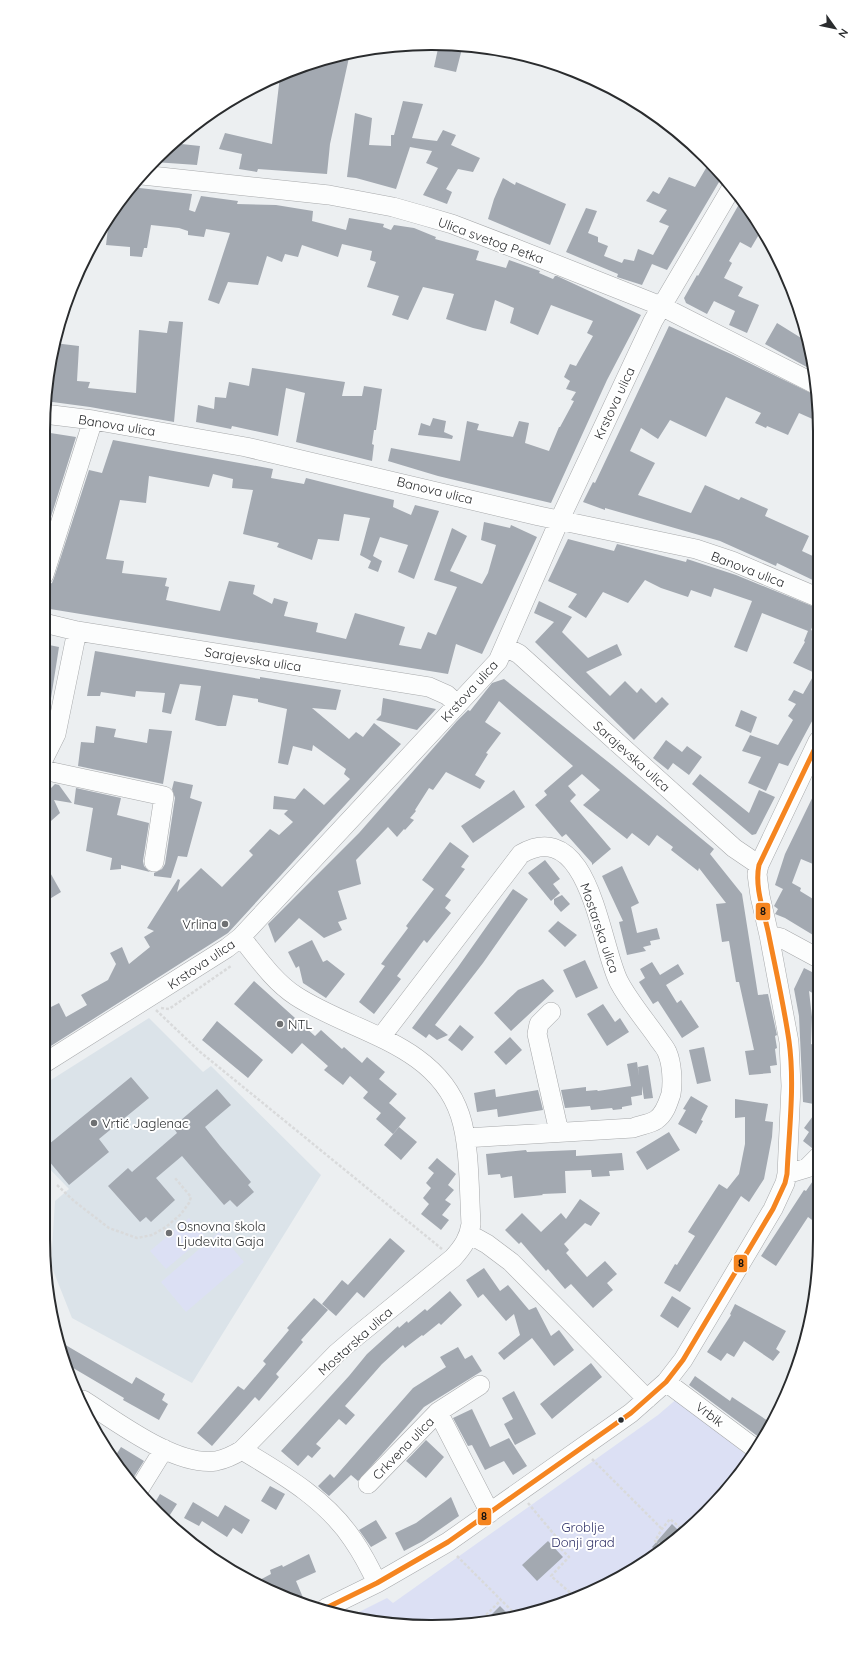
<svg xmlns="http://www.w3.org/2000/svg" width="863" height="1670" viewBox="0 0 863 1670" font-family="Quicksand,sans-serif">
<rect width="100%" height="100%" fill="#eceff1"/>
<!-- built -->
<path fill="#dbe3e9" d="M149,1018L203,1072L211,1066L321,1175L192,1383L72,1318L51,1265L55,1201L69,1189L43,1162V1085Z"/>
<!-- green -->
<path fill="#dce0f4" d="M189,1218L205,1236L166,1269L150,1251Z
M219,1232L244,1262L186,1312L161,1282Z
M679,1397L747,1456L706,1513L604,1587L482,1624L431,1627L355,1619L349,1617L387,1598L393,1603L658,1415Z"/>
<!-- building -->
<path fill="#a3a9b1" d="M439,44L463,45L456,72L434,67Z
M350,53L330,144L327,174L258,169L257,172L239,169L242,154L219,149L225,133L272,144L280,76L306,64Z
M403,101L423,104L412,138L437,141L443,130L456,135L451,145L480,158L473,172L458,169L446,189L452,192L447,204L423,195L438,168L426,163L432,151L410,147L396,189L356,178L347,177L355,113L372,118L369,145L391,146V135H394Z
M172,143L200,146L197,165L154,162Z
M709,163L722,177L667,270L652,264L642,285L617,277L618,274L566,252L586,208L597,211L588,233L598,237V242L608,246L604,256L622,263L624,259L634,261L638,249L653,255L669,226L659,222L667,210L646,201L653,191L659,194L669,177L695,187Z
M503,178L515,185L516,182L566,204L550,245L488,219L494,199Z
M131,187L192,194L189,210L195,212L201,196L238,201L237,204L276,205L313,211L312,221L346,230L349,218L384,224L383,227L391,230L394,225L414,228L436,237L435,239L479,251L476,260L506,268L509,260L540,271L539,273L553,279L555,276H557L641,315L607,380L551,503L438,476L388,461L391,448L460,461L467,421L479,424L477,430L513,437L519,421L529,423L525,443L549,451L559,427H560L574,401L571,400L576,392L566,389L570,381L564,377L570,364L576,366L593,336L587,333L593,321L551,305L538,335L510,323L514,308L495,300L486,331L473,328L446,319L454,294L423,287L408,320L392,315L399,296L367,287L376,262L370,260L372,251L342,244L338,257L302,245L298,257L285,254L282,262L267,256L258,285L228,282L219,304L208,300L230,233L206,229L204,237L188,235V231L179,228L151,225L147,248H144L142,257L130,256V247L106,245L108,228H103L123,195Z
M742,199L761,231L751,248L740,242L729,261L732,263L724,278L743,287L738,296L759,305L747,333L729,325L735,311L714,301L707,314L686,303L684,298L697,275L698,276Z
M169,321L183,322L174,422L90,407L45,401L54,343L79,346L77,381L90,382L88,388L136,393L139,330L167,333Z
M777,323L806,341L814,371L765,344Z
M669,326L733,355L817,396V421L799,413L788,435L767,426L766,428L755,423L761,413L726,397L706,437L670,420L658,439L641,428L630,451L655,463L638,495L691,513L705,485L739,500L741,497L768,509L765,516L809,536L802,551L817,558V582L777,563L776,566L720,541L605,508V510L583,502L593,482L595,483Z
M252,368L345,382L342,396H362L364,386L382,389L376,430H374L372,444L374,445L372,461L296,442L305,393L286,388L278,436L232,426L231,429L196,422L198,405L214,409L215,397L226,398L229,382L249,386Z
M433,418L446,421L444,432L453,436L452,439L418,435L421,423L430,426Z
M44,432L76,437L44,539Z
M113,440L273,469L271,478L304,484L306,478L394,500L393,507L411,515L415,505L439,511L414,579L398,572L408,545L380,537L373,556L382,561L378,572L368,568L371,561L360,555L370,518L344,514L339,541L318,539L312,560L277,547L279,543L243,534L253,490L232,488L233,479L213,474L209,487L149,476L146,503L120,500L106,559L124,561L122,573L167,578L165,586L169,587L166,600L220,611L229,581L255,585L253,594L272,604L274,598L288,602L284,616L318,623L316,632L346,639L355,613L405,627L399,645L421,649L428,632L436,635L457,587L434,580L452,528L467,536L450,571L482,584L488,573L496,545L481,540L484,522L510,528L511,525L537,537L482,654L456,644L448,674L44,608V595L47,585L52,583L54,578L89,470L102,473Z
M568,539L614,551L617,544L686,562L687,559L736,575L817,608V615L811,630L817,633L818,710L788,766L779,763L766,791L748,783L761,757L742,751L750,735L778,745L793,720L788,716L796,704L788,700L794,690L803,694L815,673L793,663L805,642L804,641L808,631L762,613L747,652L734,647L752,601L714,588L711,597L691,590L688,597L661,588L645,580L628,603L603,592L586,618L568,607L577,594L548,581Z
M539,601L572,617L562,632L588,658L617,644L622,655L586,672L610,696L625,681L637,693L641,688L656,703L662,697L669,704L634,740L535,642L554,622L534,613Z
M44,644L59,647L49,711L44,710Z
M95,651L260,679V677L341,690L336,710L312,708L349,739L356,732L363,737L374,723L401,744L228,933L43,1051V1011L59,1003L66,1017L87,1005L81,995L108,980L116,964L110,953L122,947L129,964L150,947L144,937L154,931L147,928L178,879L180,880L177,892L201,868L222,887L253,855L249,851L270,829L279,835L293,822L284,814L288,810L273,809L274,796L295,799L304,788L324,805L350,779L344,774L346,769L313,745L312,751L293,746L288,765L278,763L287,709L258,702V699L233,695L226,726H218L195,720L201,686L180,684L171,714L162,712L165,693L136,691L135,697L101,692L100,696H87Z
M504,679L612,765L714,849L710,854L742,894L758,995L768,994L777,1035L775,1036L777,1048L775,1049L777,1065L770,1066L771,1073L749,1075L745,1051L754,1050L739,982H736L729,941L722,942L716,904L726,903L699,868L698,871L671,850L673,847L657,835L649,846L632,833L627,839L583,805L600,790L582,774L568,786L576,795L570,801L611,849L592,865V863L566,834L562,837L535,805L547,795L544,791L573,766L499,701L485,722L501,733L486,753L488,754L475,775L485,781L480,789L446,772L433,790L429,788L415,810L416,811L410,818L414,820L405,830L404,829L397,837L388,827L356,860L361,884L338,891L347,919L338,922L342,930L324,938L299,918L275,943L268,924L359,833L457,721L468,710L470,711L492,683Z
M383,698L436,709L417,730L376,720L381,715Z
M741,710L757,717L751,733L735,726Z
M96,726L116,729L114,737L147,743L149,729L172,731L163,784L78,766L81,742L94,743Z
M666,740L682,752L687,746L702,757L689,775L673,763L668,770L653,758Z
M700,774L749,813L759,790L775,797L756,834L752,835L692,784Z
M43,781L46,782L50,789L55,784L59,785L72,803L54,800L60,813L43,828Z
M174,781L193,785L190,798L202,802L187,857L178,856L171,878L154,876V873L162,869L165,864L175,798L172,789Z
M818,786V853L813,864L801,859L792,883L801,888L800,891L818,902V938L785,918L775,914L778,909L774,906L783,889L775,885L785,854Z
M76,788L121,798L117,815L149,823L143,861L144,866L150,872L121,865V869L110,870L112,858L86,851L93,808L74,804Z
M514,790L525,807L473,843L461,826Z
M450,842L469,856L461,867L465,869L445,896L451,900L445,908L451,913L427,943L424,940L397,976L401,979L374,1014L359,1002L385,966L381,964L408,928L406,926L434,889L422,880Z
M43,860L61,892L43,903Z
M545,860L560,879L553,884L560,893L551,901L528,873Z
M622,866L639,903L631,907L637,933L657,928L660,939L650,941L651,945L643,947L646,951L627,955L619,922L623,921L602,876Z
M513,889L528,899L483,963L435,1025L448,1035L437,1040L429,1034L426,1038L412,1028L458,967Z
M562,895L570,904L561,912L554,904V899Z
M558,921L577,935L565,947L548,931Z
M312,940L323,962L327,960L345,974L326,998L303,983L299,966L296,968L288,952Z
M585,960L598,988L576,998L563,970Z
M652,962L660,975L678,964L684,974L666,985L677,1003L681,1000L699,1027L682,1038L658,1001L653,1004L639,982L645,978L640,969Z
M804,968L818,975V996L809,991L812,1017L811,1044L819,1047V1105L803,1102L799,1016L794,989Z
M543,979L554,991L511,1031L494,1013L518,990Z
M254,981L315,1036L321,1030L342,1049L344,1047L362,1063L367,1057L385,1072L379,1079L397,1094L389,1103L406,1118L393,1134L376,1119L381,1113L363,1098L368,1092L350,1076L343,1085L324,1070L328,1066L302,1043L292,1054L234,1004Z
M603,1004L615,1022L620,1018L629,1032L607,1046L587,1014Z
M217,1021L263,1060L248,1078L202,1040Z
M460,1025L474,1037L462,1051L448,1040Z
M510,1037L522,1050L506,1065L494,1052Z
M704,1047L711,1081L697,1084L689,1050Z
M637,1062L639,1076L638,1067L648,1065L653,1098L644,1099L642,1086V1095L631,1097L632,1105L622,1107V1109L613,1110L612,1108L591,1110L590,1106L565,1108L561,1090L586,1087V1091L597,1090L598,1091L631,1086L627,1064Z
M131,1077L149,1098L99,1139L109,1152L69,1185L43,1154V1149Z
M217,1089L231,1105L205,1127L220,1146L251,1182L248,1185L254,1192L237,1207L230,1200L224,1205L182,1156L156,1178L175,1200L151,1222L146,1217L140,1222L108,1186L128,1168L132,1172L177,1133L173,1127Z
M495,1089L496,1097L538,1090L543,1110L498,1117L497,1109L477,1112L474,1093Z
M691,1096L708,1106L701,1120L703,1121L696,1134L678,1124L686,1110L683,1109Z
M735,1099L768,1104L765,1121L773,1122L772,1137L764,1179L749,1202L741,1196L680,1292L664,1283L675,1264L677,1265L695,1236L688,1232L719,1184L727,1189L739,1174L745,1144V1117L735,1118Z
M819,1108V1142L812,1148L803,1141L809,1132L804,1128Z
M399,1127L417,1142L401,1160L384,1145Z
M669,1132L680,1150L647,1170L636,1152Z
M526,1150L527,1152L576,1150V1156L622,1153L624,1170L609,1171L610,1176L592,1177L591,1170L565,1171L566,1193L542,1194L543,1195L514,1198L512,1176L501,1178L500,1174L488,1175L486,1154Z
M437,1158L456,1174L448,1185L454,1190L445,1200L451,1204L442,1215L449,1220L441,1230L421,1214L429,1204L423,1198L431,1188L426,1183L434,1173L428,1168Z
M819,1172V1225L808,1217L776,1266L761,1256L804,1190L806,1191Z
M580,1199L600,1213L591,1226L585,1223L564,1244L569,1250L566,1253L587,1277L605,1261L617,1274L607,1283L613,1290L593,1308L571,1284L565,1289L548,1269L546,1271L521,1242L519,1244L505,1230L522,1213L541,1232L561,1213L566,1219Z
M390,1238L405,1251L364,1298L357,1292L336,1316L322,1304L342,1280L348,1285Z
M484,1268L500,1291L508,1285L529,1310L536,1307L551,1336L559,1330L574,1350L554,1366L532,1338L504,1360L498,1353L520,1335L514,1314L506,1321L483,1294L478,1298L466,1280Z
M450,1291L462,1305L441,1325L439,1323L423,1336L422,1335L405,1348L403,1345L382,1364L345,1406L355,1415L346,1425L339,1419L316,1444L321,1448L312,1458L308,1455L298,1466L281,1451L349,1376L367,1354L398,1326L399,1328L407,1321L408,1323L425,1309L427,1311Z
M672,1296L691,1308L678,1328L660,1316Z
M314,1298L328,1310L301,1340L303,1342L276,1374L279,1377L259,1401L255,1397L212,1446L197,1433L238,1386L244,1390L266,1364L263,1361L289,1330L287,1328Z
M735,1304L786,1331L776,1349L780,1352L773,1361L744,1341L734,1357L727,1353L721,1361L707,1352L731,1315L730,1314Z
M57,1340L132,1384L136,1377L165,1394L162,1400L168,1404L159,1420L123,1400L124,1398L63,1362Z
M458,1347L465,1359L472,1355L482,1371L424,1407L358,1481L351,1475L329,1496L323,1491L318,1486L330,1474L334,1478L413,1388L446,1367L440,1357Z
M591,1363L602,1377L552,1419L540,1404Z
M695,1376L730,1401L732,1397L771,1423L760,1438L689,1385Z
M514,1391L536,1434L515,1445L504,1424L513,1419L502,1398Z
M472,1409L490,1447L509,1438L527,1466L513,1475L504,1461L485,1470L472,1445L468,1446L453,1418Z
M426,1440L444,1457L426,1478L406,1461Z
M121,1447L144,1461L130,1483L123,1475L114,1458Z
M270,1486L285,1494L276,1510L261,1501Z
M160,1494L177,1504L166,1521L153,1506Z
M451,1497L459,1516L423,1541L404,1551L395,1533L416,1523Z
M193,1502L218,1517L225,1505L250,1520L242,1534L233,1528L227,1537L202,1521L199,1526L184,1518Z
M376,1520L387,1538L371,1547L359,1530Z
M672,1524L680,1532L655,1550L652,1547Z
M548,1541L563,1557L537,1581L522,1565Z
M309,1554L316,1572L296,1581L304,1600L256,1582L271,1574L270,1570L282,1565L283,1567Z
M500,1606L509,1615L482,1624Z"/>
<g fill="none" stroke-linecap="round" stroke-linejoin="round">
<!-- minor casing -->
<g stroke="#a7a9ab" stroke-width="20">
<path id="minor" d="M142,175L329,195L393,207L421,215L452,224L517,249L661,306L817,385
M44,414L93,420L246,447L539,516L696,549L732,561L817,597
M44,575L93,420
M44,623L77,631L429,687L447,695L457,704
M505,647L519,654L734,848L759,865
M43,760L56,734L77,631
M43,770L164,796L154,862
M769,935L781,938L818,958
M551,1012L539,1024L537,1034L559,1132
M381,1037L521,854C590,815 600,946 619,982C629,1001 645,1020 657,1037C660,1042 665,1047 667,1052C672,1063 673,1082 671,1094C668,1103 665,1114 656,1120C650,1124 640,1125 633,1128L465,1138
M43,1064L227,948L241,937L498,661L560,519L653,321L732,187
M787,1174L807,1168L819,1156
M469,1234L487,1244L511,1262L647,1399
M666,1382L753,1447
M83,1400C116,1421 176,1467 216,1461C226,1459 234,1455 242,1450L337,1353L358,1335L453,1258C463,1247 469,1238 471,1224C469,1191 470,1145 460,1115C436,1043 353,1033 296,996C274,982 257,957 241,937
M438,1412L490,1513
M242,1450C282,1474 326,1499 353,1540C362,1553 370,1568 377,1583
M368,1484L438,1412L480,1385
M138,1491L164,1449
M326,1608L377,1583L448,1542L631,1413L666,1382L683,1360L773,1209L785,1183L787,1174L791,1086L789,1042L769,935L760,896L757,874L759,865L818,741"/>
</g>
<!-- path -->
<path stroke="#d9dadb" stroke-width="2.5" stroke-dasharray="3 2" stroke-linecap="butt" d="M161,1008L169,1009L231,966
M156,1010L199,1051L442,1249
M57,1185L74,1201L109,1228L137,1238L152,1235L166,1227L181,1214L189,1203L191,1197L175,1178
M592,1459L662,1529
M528,1503L558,1539L555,1543L569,1557L551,1576L574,1596
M661,1545L655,1541L662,1529L670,1519L683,1530
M457,1556L515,1614
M482,1624L485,1616L501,1600"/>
<!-- minor -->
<use href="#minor" stroke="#fcfdfd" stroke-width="19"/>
<!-- bus-1 casing -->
<g stroke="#fff" stroke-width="8">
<path id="bus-1" d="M326,1608L377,1583L448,1542L631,1413L666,1382L683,1360L773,1209L785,1183L787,1174C789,1130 795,1084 789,1041C784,1006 776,971 769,936C765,914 754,888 759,865L818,742"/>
</g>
<!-- bus-1 -->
<use href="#bus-1" stroke="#f58520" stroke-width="5"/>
</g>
<!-- markers -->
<g fill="#6e7072" stroke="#fff" stroke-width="1.5">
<circle cx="225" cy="924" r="4"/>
<circle cx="280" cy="1024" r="4"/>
<circle cx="94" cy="1123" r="4"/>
<circle cx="169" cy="1233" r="4"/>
</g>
<circle fill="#2a2c2e" stroke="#fff" stroke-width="1.5" cx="621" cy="1420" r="3.5"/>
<g text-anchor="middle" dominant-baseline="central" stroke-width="4" stroke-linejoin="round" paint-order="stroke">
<!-- street labels -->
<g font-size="13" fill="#2a2c2e" stroke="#fff">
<text transform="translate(491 240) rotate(20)">Ulica svetog Petka</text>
<text transform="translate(614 403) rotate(-65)">Krstova ulica</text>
<text transform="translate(117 425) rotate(9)">Banova ulica</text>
<text transform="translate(435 490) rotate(14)">Banova ulica</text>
<text transform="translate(748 569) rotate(21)">Banova ulica</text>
<text transform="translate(253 659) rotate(9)">Sarajevska ulica</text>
<text transform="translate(469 691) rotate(-48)">Krstova ulica</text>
<text transform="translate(632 756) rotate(42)">Sarajevska ulica</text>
<text transform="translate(600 928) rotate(71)">Mostarska ulica</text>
<text transform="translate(201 964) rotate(-34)">Krstova ulica</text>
<text transform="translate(355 1341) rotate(-42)">Mostarska ulica</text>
<text transform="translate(710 1414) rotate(37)">Vrbik</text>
<text transform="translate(403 1448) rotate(-46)">Crkvena ulica</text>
</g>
<!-- poi labels -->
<g font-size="13" fill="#2a2c2e" stroke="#fff" text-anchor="start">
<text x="217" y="924" text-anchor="end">Vrlina</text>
<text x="288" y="1024">NTL</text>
<text x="102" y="1123">Vrtić Jaglenac</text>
<text x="177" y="1226">Osnovna škola<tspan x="177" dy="15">Ljudevita Gaja</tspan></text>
</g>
<!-- park labels -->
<g font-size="13" fill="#303268" stroke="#fff">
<text x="583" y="1527">Groblje<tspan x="583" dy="15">Donji grad</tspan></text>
</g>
</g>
<!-- crop -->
<path d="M0 0H863V1670H0ZM431 50H432A381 381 0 0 1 813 431V1239A381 381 0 0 1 432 1620H431A381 381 0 0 1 50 1239V431A381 381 0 0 1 431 50Z" fill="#fff" fill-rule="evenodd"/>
<path fill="none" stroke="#2a2c2e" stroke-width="2" d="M431 50H432A381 381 0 0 1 813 431V1239A381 381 0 0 1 432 1620H431A381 381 0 0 1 50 1239V431A381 381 0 0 1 431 50Z"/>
<g stroke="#fff" stroke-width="1.5">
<rect x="755" y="902" width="16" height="19" rx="4" fill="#f58520"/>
<rect x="733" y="1254" width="15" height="19" rx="4" fill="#f58520"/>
<rect x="477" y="1507" width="15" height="19" rx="4" fill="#f58520"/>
</g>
<g font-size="11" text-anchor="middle" font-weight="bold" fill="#111">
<text x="763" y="915">8</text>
<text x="741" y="1267">8</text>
<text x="484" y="1520">8</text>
</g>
<!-- north arrow -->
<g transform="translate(835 28) rotate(123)" stroke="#ffffff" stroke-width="3" paint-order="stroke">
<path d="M0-3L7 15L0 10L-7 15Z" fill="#2a2c2e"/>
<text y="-6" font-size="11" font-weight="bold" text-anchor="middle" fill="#2a2c2e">N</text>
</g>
</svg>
